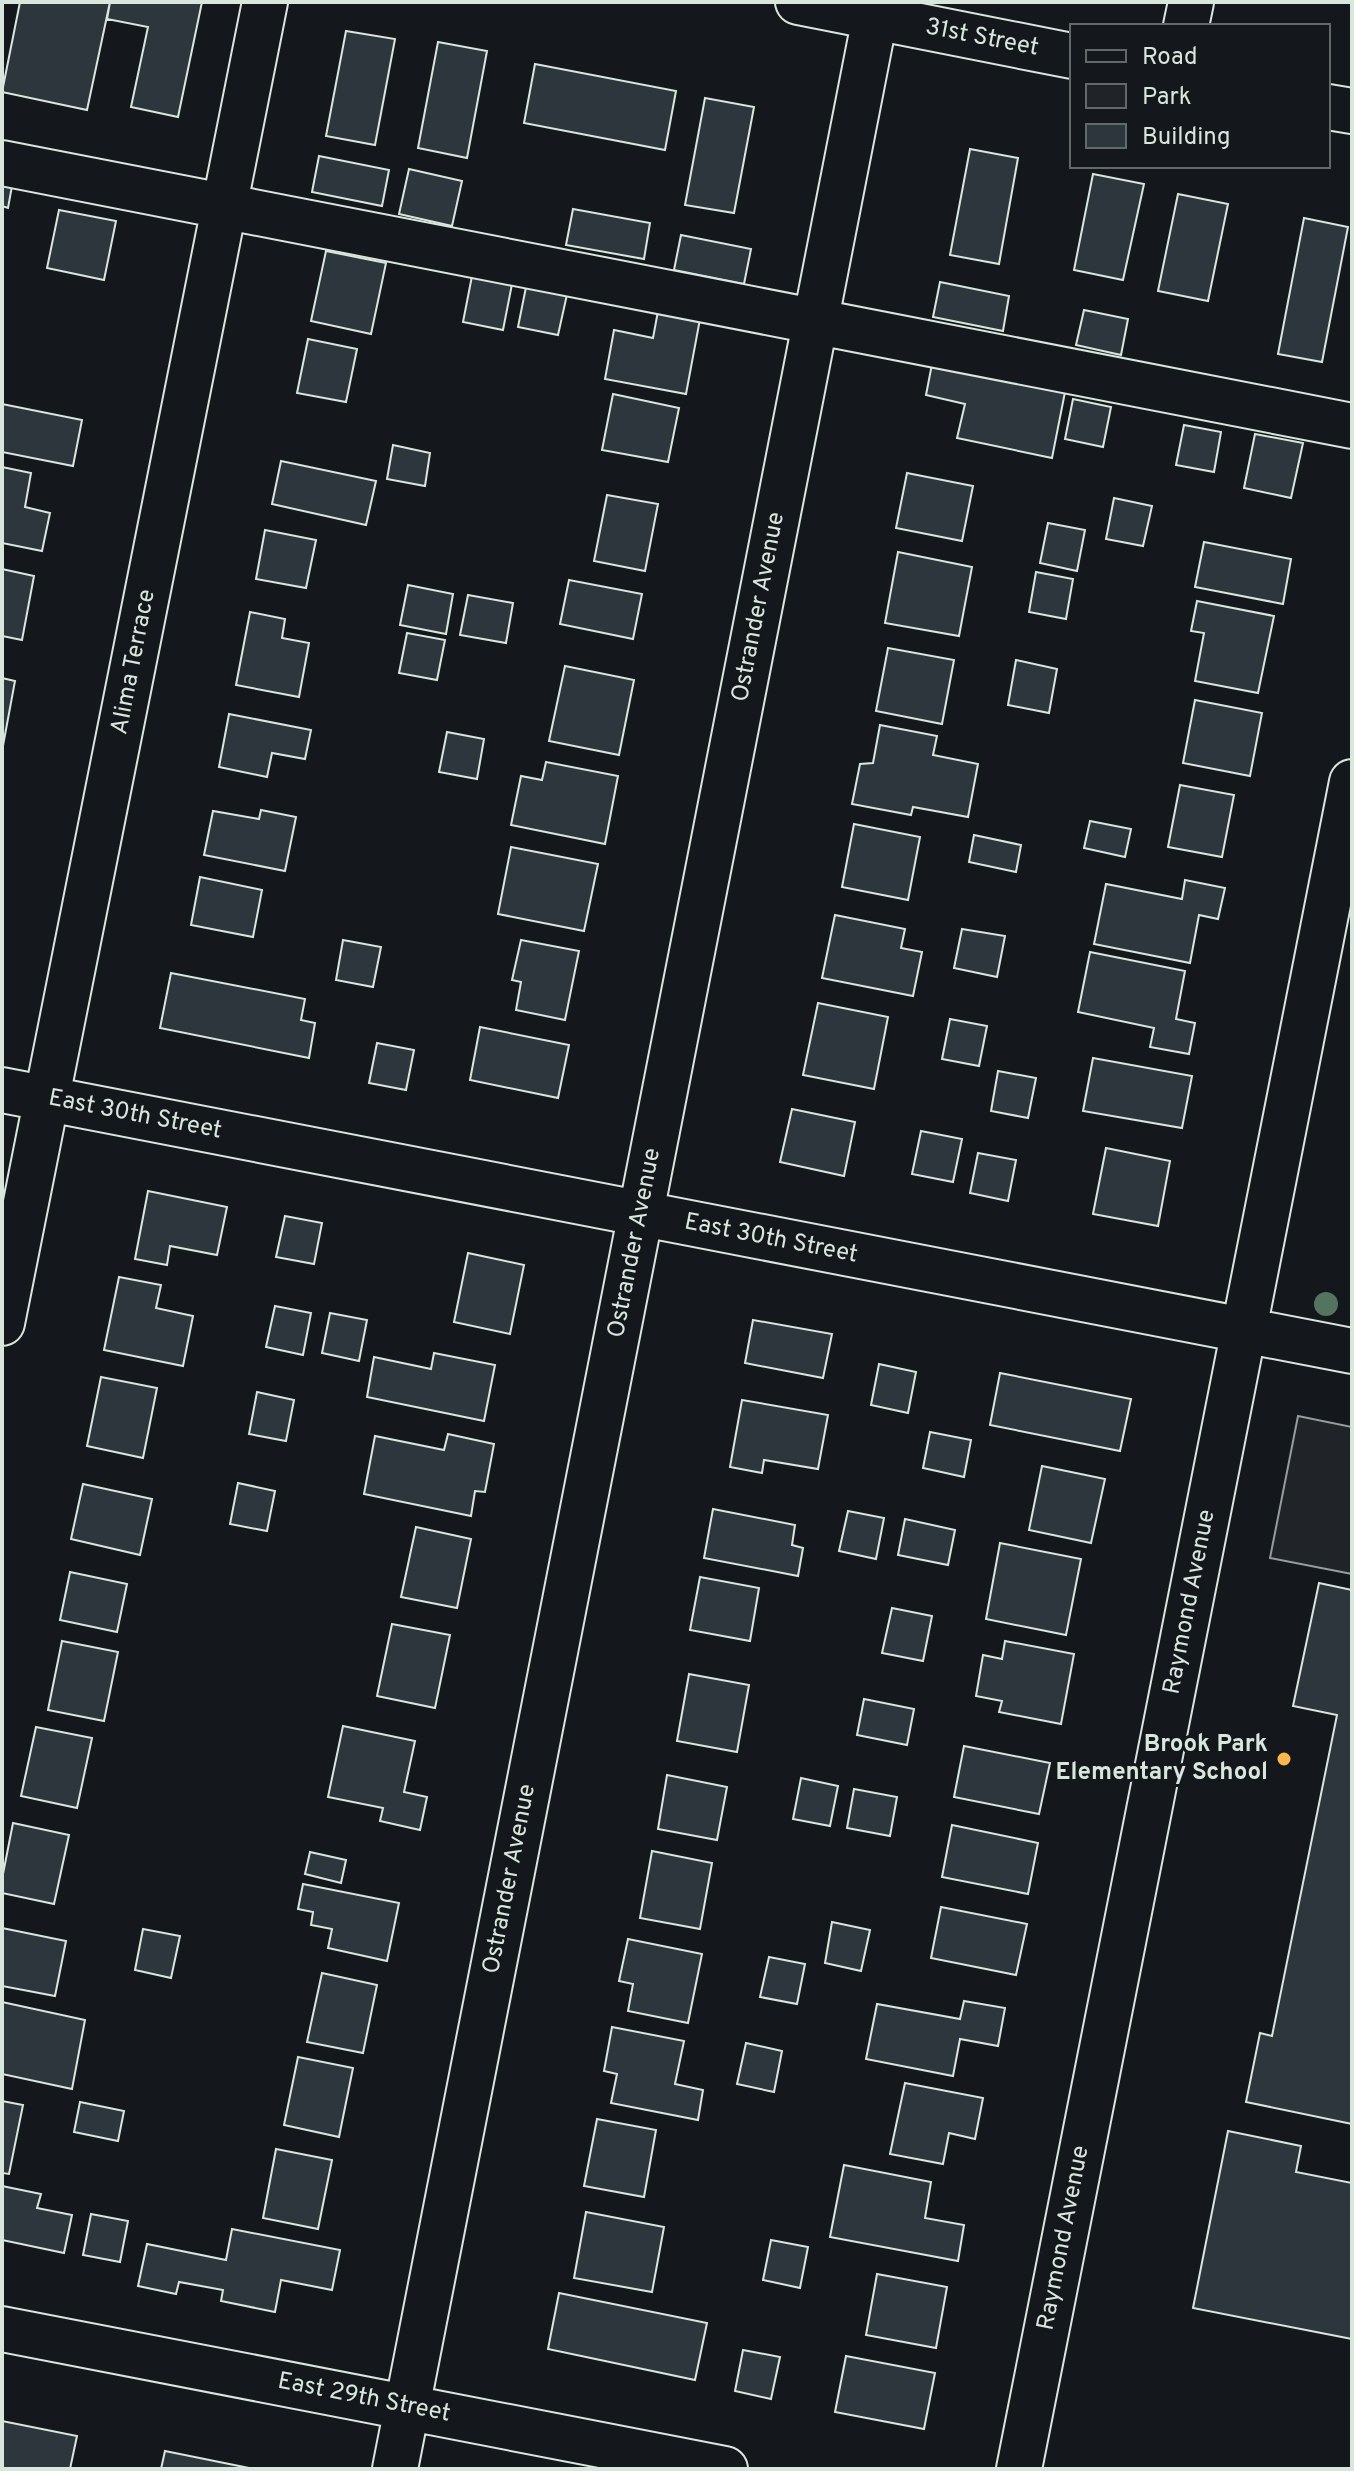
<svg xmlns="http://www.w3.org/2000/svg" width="1354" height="2471" viewBox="0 0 1354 2471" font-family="Overpass,sans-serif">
<rect width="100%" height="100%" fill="#14181c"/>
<!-- green -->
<path fill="#202428" stroke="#939e99" stroke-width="2" d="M1298,1416L1352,1427V1574L1270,1558Z"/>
<!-- building -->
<path fill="#2c363c" stroke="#d8e6dc" stroke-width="2" d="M20,2H110L87,110L2,92Z
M110,2H202L178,117L131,107L148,27L107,19Z
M346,31L395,39L375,145L326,136Z
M438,42L487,51L467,158L418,148Z
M535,64L676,91L665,150L524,123Z
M705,98L754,107L734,213L685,205Z
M970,149L1018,158L999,264L950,255Z
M319,156L389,170L382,206L312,192Z
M409,169L462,181L452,226L399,214Z
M1093,174L1144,184L1123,280L1074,270Z
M2,184L12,186L8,208L2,206Z
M1178,194L1228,204L1208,301L1158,291Z
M573,209L650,223L644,259L566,245Z
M59,210L116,221L104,280L47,268Z
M1304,218L1348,227L1322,362L1278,354Z
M681,235L751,249L744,284L674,270Z
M326,251L386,263L371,334L311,321Z
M472,276L512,284L503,330L463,322Z
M527,282L568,290L558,335L518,327Z
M940,282L1009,296L1003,331L933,317Z
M1084,310L1128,319L1121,355L1076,345Z
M658,311L700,319L686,394L605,379L614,330L653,338Z
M308,339L357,349L346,402L297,393Z
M932,364L1065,392L1052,458L957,438L965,404L926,395Z
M613,394L679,408L668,462L602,450Z
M1073,399L1111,407L1103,447L1065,439Z
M2,404L82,420L73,466L2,452Z
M1184,425L1221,432L1214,472L1176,465Z
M1255,434L1303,443L1291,498L1244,488Z
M393,445L430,453L425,486L387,479Z
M281,461L376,481L366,525L272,504Z
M2,467L31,473L25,507L50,513L42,551L2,543Z
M907,473L973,486L962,541L896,528Z
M607,495L658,504L645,571L594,561Z
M1114,498L1152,506L1143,546L1106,539Z
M1048,523L1085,530L1077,571L1040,563Z
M265,530L316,540L306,588L256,579Z
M1204,542L1291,559L1283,604L1195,587Z
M898,552L972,567L959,636L885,623Z
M2,569L34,576L22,640L2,636Z
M1036,572L1073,579L1066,619L1029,612Z
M569,580L642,594L633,639L560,624Z
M408,585L453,594L446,634L400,625Z
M468,595L513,603L506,643L460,635Z
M1197,601L1274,616L1258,693L1195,681L1204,633L1191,631Z
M250,612L285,619L282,638L309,643L299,697L236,685Z
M407,633L445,640L437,680L399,673Z
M888,648L954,660L942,724L876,711Z
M1016,660L1057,669L1049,713L1008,705Z
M565,666L634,680L619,755L549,741Z
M2,678L15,681L2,751Z
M1195,700L1262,713L1250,776L1183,763Z
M229,714L311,730L305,759L272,753L267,777L219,767Z
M880,725L937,736L933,755L978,764L968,817L913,807L911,815L852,804L860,764L873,763Z
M447,732L484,739L477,779L439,772Z
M546,762L618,776L605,844L511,825L521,776L542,780Z
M1180,785L1234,795L1222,857L1168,847Z
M261,810L296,817L285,871L204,855L213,811L259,819Z
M1090,821L1131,829L1125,857L1084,848Z
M854,824L920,837L908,900L842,887Z
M974,835L1021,845L1016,872L969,862Z
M511,847L598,864L584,931L498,914Z
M200,877L262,890L253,937L191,925Z
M1185,880L1225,888L1218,919L1199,915L1190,963L1094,944L1106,884L1182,899Z
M835,915L905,929L901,948L922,952L913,996L822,978Z
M962,929L1005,936L997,977L954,968Z
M343,940L381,947L373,987L336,980Z
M521,940L579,951L565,1020L516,1010L521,982L512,980Z
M1090,952L1185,971L1176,1019L1195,1023L1189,1054L1150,1047L1154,1028L1078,1012Z
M171,973L305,999L301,1020L315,1023L309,1058L160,1028Z
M818,1003L888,1017L874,1089L803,1075Z
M950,1019L987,1026L979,1066L942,1059Z
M480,1027L569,1045L558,1098L470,1080Z
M377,1043L414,1050L406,1090L369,1083Z
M1093,1058L1192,1076L1182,1128L1083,1111Z
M998,1071L1036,1078L1028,1118L991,1111Z
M792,1109L855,1122L844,1176L780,1162Z
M921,1131L962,1139L953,1182L912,1174Z
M1106,1148L1170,1161L1158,1226L1093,1214Z
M978,1153L1016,1160L1008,1201L970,1193Z
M148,1191L227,1207L217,1255L170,1246L167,1265L135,1259Z
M285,1216L322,1223L314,1264L276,1257Z
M468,1253L524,1265L510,1334L454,1322Z
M119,1277L161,1285L156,1308L193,1316L183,1366L104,1350Z
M275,1306L311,1313L303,1355L266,1347Z
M330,1313L367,1320L359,1361L322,1353Z
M753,1320L832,1334L823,1378L745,1363Z
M434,1353L495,1365L484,1421L367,1397L374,1357L431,1369Z
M879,1364L916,1372L908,1413L871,1405Z
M1000,1373L1131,1399L1120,1451L990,1425Z
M101,1377L157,1388L143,1458L87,1446Z
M257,1392L294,1400L286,1441L249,1434Z
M742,1400L828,1415L818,1469L764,1460L762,1473L730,1467Z
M930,1432L971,1440L964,1477L923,1468Z
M448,1434L494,1444L485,1492L475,1491L471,1516L364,1494L375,1436L444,1450Z
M1042,1466L1105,1479L1091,1543L1029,1530Z
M238,1483L275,1491L267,1531L230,1524Z
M83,1484L152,1499L140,1555L71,1539Z
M713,1509L795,1525L792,1545L803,1548L798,1576L704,1558Z
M848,1511L884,1518L876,1559L839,1551Z
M905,1519L955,1530L948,1565L898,1555Z
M416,1527L471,1539L457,1608L401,1597Z
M1000,1543L1081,1559L1066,1635L986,1619Z
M70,1572L127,1584L117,1632L60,1620Z
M700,1577L759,1588L750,1641L690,1630Z
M1319,1583L1352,1590V2124L1246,2102L1260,2033L1272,2036L1337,1715L1293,1706Z
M892,1608L932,1616L923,1661L882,1653Z
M392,1624L450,1635L435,1708L377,1696Z
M62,1641L118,1652L104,1721L48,1710Z
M1005,1641L1074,1654L1061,1724L999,1712L1002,1701L976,1696L983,1655L1002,1659Z
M689,1674L749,1685L737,1752L677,1741Z
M864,1699L914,1709L907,1745L857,1735Z
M343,1726L415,1741L404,1792L427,1797L420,1830L380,1821L383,1808L328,1797Z
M36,1727L92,1738L77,1808L21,1796Z
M964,1746L1050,1763L1039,1814L954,1797Z
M667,1775L727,1787L717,1840L658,1829Z
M801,1778L838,1786L830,1826L793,1819Z
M854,1789L897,1797L890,1836L847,1828Z
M13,1823L69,1835L54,1904L2,1893V1879Z
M952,1825L1038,1843L1028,1894L942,1877Z
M652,1851L712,1863L700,1929L640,1918Z
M310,1852L346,1860L341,1883L305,1874Z
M303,1884L399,1903L387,1961L328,1948L332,1929L311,1925L313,1912L298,1909Z
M941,1907L1027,1924L1016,1975L931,1958Z
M832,1922L870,1930L861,1971L825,1963Z
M2,1928L66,1941L55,1996L2,1986Z
M143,1929L180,1936L171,1978L135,1970Z
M628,1939L702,1954L688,2023L628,2011L633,1984L619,1981Z
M769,1957L805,1964L797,2004L760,1997Z
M322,1973L377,1985L363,2053L307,2042Z
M964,2001L1005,2008L998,2046L960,2039L953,2076L866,2059L877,2004L960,2019Z
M2,2002L85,2020L72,2089L2,2074Z
M612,2027L684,2041L675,2084L703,2090L698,2120L611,2103L617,2074L604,2071Z
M746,2043L782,2051L774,2092L737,2084Z
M298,2057L353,2068L339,2137L284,2125Z
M905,2083L983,2098L975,2139L949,2133L943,2164L890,2154Z
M2,2101L23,2105L9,2174L2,2173Z
M80,2102L124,2111L118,2141L74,2132Z
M597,2119L656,2130L644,2197L584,2186Z
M1228,2131L1301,2146L1296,2172L1352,2183V2339L1193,2308Z
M276,2149L332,2160L318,2229L263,2218Z
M844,2165L931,2182L925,2218L964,2225L958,2261L830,2237Z
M2,2186L41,2194L37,2208L72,2215L64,2253L2,2240Z
M586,2212L664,2227L652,2292L574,2278Z
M91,2214L128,2221L120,2262L83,2255Z
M232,2229L340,2250L332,2290L281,2280L275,2312L221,2301L223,2290L179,2282L176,2294L138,2286L147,2244L226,2260Z
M771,2240L808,2247L800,2288L763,2280Z
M877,2274L947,2287L936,2348L866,2335Z
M559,2293L707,2323L695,2380L548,2349Z
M743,2350L780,2357L771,2399L735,2391Z
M846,2356L935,2373L924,2429L835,2412Z
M2,2421L77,2436L70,2469H2Z
M165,2451L254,2469H161Z"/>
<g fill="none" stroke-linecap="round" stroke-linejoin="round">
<!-- minor casing -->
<g stroke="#d8e6dc" stroke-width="48">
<path id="minor" d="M1186,26L1191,2
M2,163L1352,426
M2,1090L1352,1351
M2,1323L265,2
M2,2329L725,2469
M395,2469L878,2
M1019,2469L1352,782"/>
</g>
<!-- major casing -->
<g stroke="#d8e6dc" stroke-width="48">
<path id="major" d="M798,2L1072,56
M1328,107L1352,111"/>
</g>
<!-- minor -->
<use href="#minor" stroke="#14181c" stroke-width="44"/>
<!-- major -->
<use href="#major" stroke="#14181c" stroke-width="44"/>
</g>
<!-- trees -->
<circle fill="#55745f" cx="1326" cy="1304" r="12"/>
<!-- markers -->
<circle fill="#ffb74d" stroke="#14181c" stroke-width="3" cx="1284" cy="1759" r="8"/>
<g text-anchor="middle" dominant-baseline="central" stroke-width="6" stroke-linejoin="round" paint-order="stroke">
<!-- street labels -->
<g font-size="24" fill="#d8e6dc" stroke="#14181c">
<text transform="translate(982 38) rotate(11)">31st Street</text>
<text transform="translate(759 607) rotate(-79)">Ostrander Avenue</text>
<text transform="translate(134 662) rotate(-79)">Alima Terrace</text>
<text transform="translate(135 1115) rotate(11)">East 30th Street</text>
<text transform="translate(771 1239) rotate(11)">East 30th Street</text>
<text transform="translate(635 1243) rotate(-79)">Ostrander Avenue</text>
<text transform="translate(1190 1602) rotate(-79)">Raymond Avenue</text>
<text transform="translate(510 1879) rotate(-79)">Ostrander Avenue</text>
<text transform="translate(1064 2238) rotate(-79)">Raymond Avenue</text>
<text transform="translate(364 2398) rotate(11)">East 29th Street</text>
</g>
<!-- poi labels -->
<g font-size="24" font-weight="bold" fill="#d8e6dc" stroke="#14181c" text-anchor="end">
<text x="1268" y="1745">Brook Park<tspan x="1268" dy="28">Elementary School</tspan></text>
</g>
</g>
<!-- border -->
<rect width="1354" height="2471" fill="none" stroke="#d8e6dc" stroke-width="8"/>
<!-- legend -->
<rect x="1070" y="24" width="260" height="144" fill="#14181c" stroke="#626a69" stroke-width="2"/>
<rect x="1086" y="50" width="40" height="12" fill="#14181c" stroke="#626a69" stroke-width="2"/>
<text x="1142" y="64" font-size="24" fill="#d8e6dc">Road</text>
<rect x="1086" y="84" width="40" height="24" fill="#202428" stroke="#626a69" stroke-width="2"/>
<text x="1142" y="104" font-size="24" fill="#d8e6dc">Park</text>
<rect x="1086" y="124" width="40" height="24" fill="#2c363c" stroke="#626a69" stroke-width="2"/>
<text x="1142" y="144" font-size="24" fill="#d8e6dc">Building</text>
</svg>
